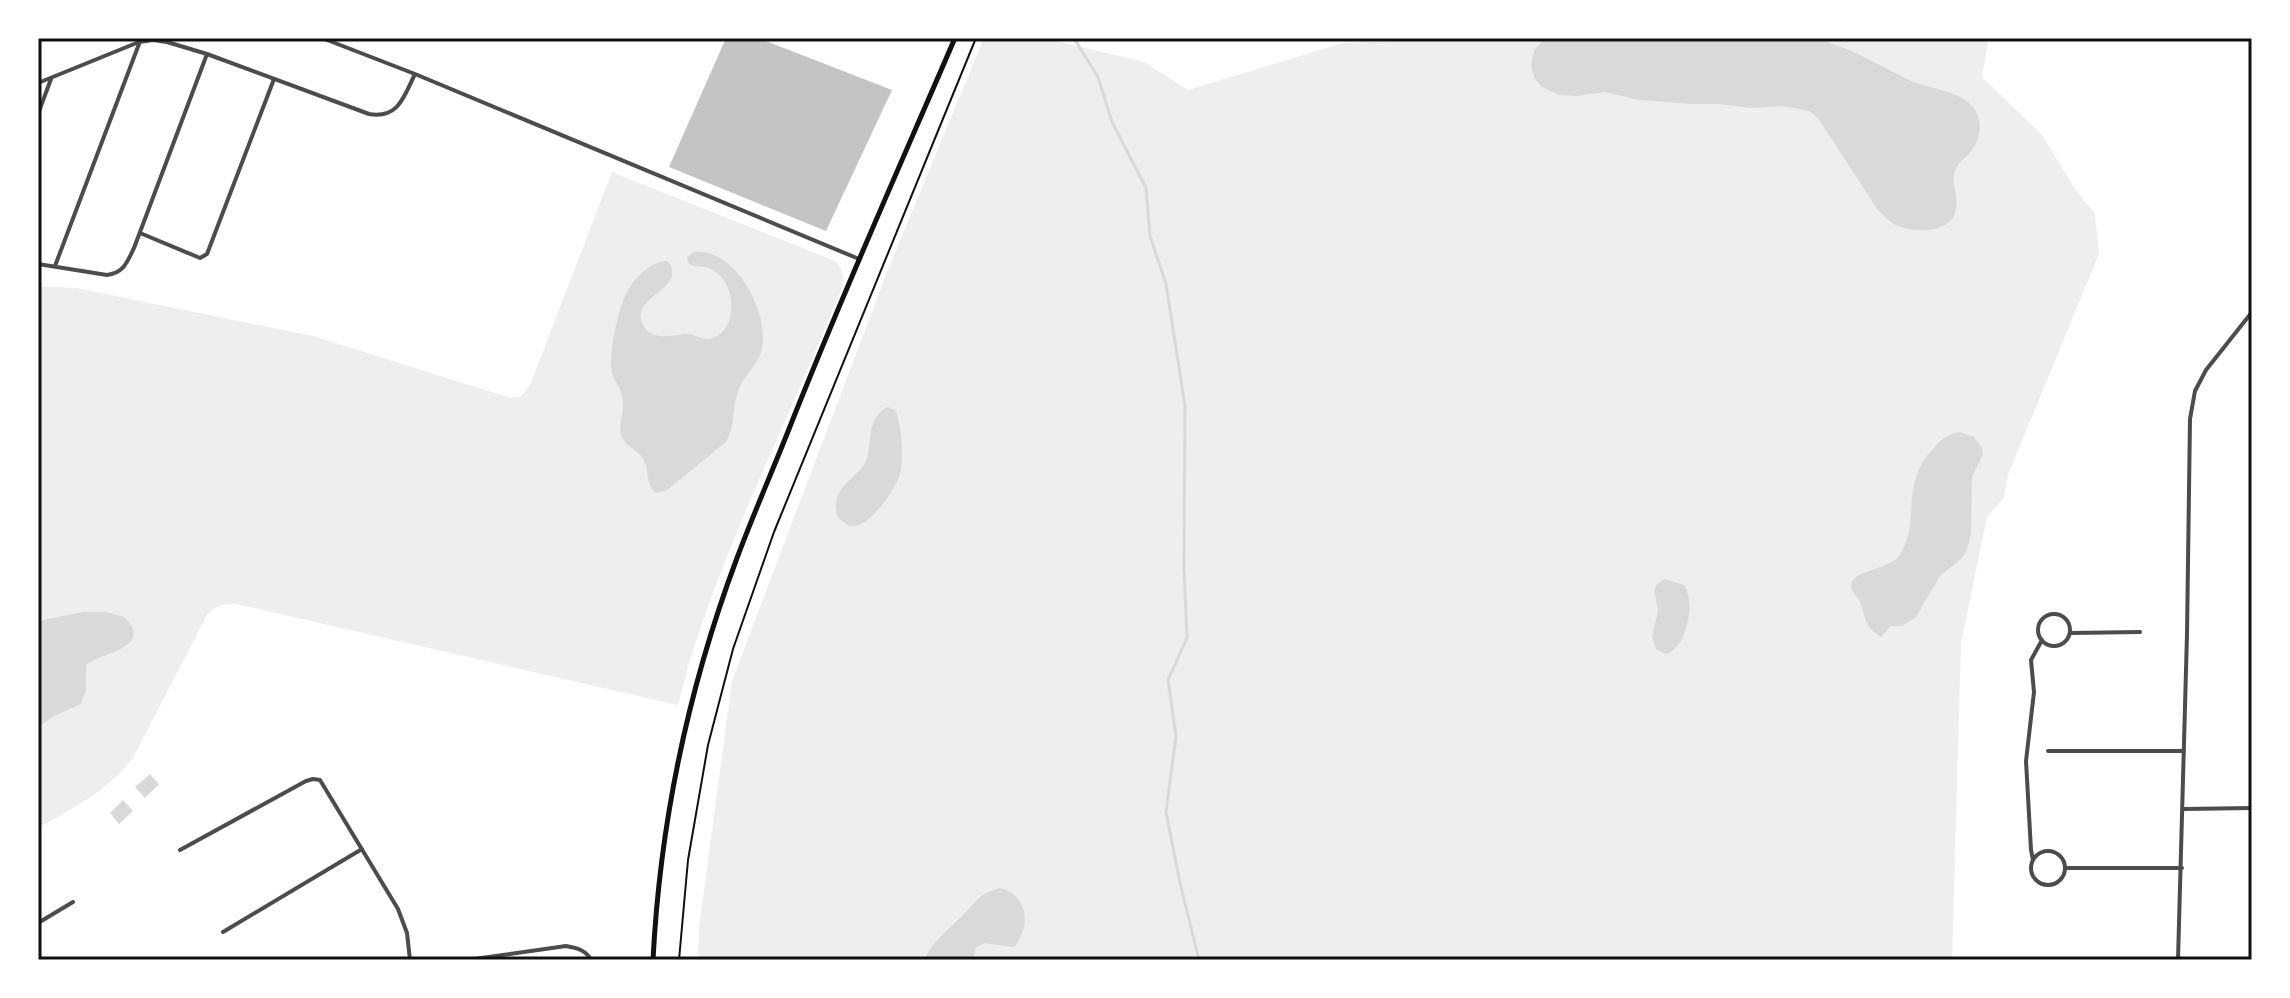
<svg xmlns="http://www.w3.org/2000/svg" width="2290" height="998" viewBox="0 0 2290 998" font-family="'Golos Text',sans-serif">
<rect width="100%" height="100%" fill="#fff"/>
<!-- green -->
<path fill="#eee" d="M984,38H1043L1144,62L1188,90L1343,43L1426,40L1430,38H1989L1982,77L2042,135L2075,189L2095,214L2099,254L2008,475L2004,498L1987,517L1961,644L1952,960H698L699,928L732,681L887,272Z
M612,172L835,261C844,270 844,277 842,289C815,353 787,417 759,480C727,554 697,627 678,705L236,604C223,604 215,605 207,615L133,758C106,792 75,807 38,828V286L76,288L313,336L511,398L520,397L530,385Z"/>
<!-- water -->
<path fill="#d9d9d9" d="M1549,38H1816C1829,43 1843,47 1856,53C1875,62 1892,72 1911,81C1931,89 1958,90 1973,107C1984,120 1981,140 1970,152C1967,157 1961,160 1958,165C1947,181 1961,196 1955,213C1949,232 1917,233 1901,227C1891,224 1884,216 1877,209L1818,118L1809,111L1783,106L1751,108L1719,104H1691L1639,100L1605,92L1577,96L1559,95L1542,87L1534,77L1531,65L1534,51L1541,42Z
M694,252C736,247 772,316 761,352C756,367 741,378 737,395C732,410 735,428 726,442L667,490L656,493C645,484 650,472 644,460C639,451 627,447 622,438C617,428 624,413 623,401C623,390 615,383 612,373C608,355 618,311 626,294C632,280 652,260 667,261L671,265C672,270 673,273 671,278C664,295 626,304 647,331C660,339 669,336 683,334C694,332 702,342 713,338C739,328 736,283 713,270C705,265 697,268 689,264L687,257Z
M887,407L895,410C902,423 904,459 900,474C896,488 875,518 861,524C856,527 854,526 849,526L838,518C827,485 861,479 867,458C872,439 867,418 887,407Z
M1960,432L1974,437L1982,448L1983,454L1972,477L1971,534L1967,550L1962,558L1940,576L1916,617L1902,626H1891L1881,637C1862,625 1867,619 1860,602C1857,596 1851,592 1851,586C1850,570 1890,570 1900,555C1922,519 1898,483 1935,447C1942,438 1949,434 1960,432Z
M1664,579L1684,585C1696,602 1687,648 1666,654L1656,649L1652,638L1658,611L1654,590L1657,584Z
M83,612H106L124,617C156,648 99,653 86,665V690L81,704L54,716L38,727V621Z
M150,774L159,784L145,798L135,787Z
M123,800L133,811L119,824L110,813Z
M1000,888C1028,895 1031,925 1015,946L1012,947L985,943L976,947L973,960H924C934,940 946,932 961,917C976,903 977,894 1000,888Z"/>
<g fill="none" stroke-linecap="round" stroke-linejoin="round">
<!-- stream -->
<path stroke="#d9d9d9" stroke-width="3" d="M1070,38L1075,40L1098,77L1112,122L1146,188L1150,236L1166,284L1185,406L1184,567L1187,638L1168,680L1176,736L1166,812L1180,883L1199,960"/>
</g>
<!-- building -->
<path fill="#c4c4c4" d="M726,38H758L892,90L826,231L669,167Z"/>
<g fill="none" stroke-linecap="round" stroke-linejoin="round">
<!-- path -->
<path stroke="#111" stroke-width="2" d="M679,960L688,860L708,745L733,649L774,532L976,38"/>
<!-- minor -->
<path stroke="#4c4c4c" stroke-width="4" d="M322,38L415,74L859,259
M38,83L139,42L153,40L167,42L207,54L369,114C399,119 404,96 415,74
M38,114L51,79
M140,233L200,258L207,254L274,79
M38,264L107,275C124,273 127,262 134,248L207,54
M55,266L139,44
M2038 630a16 16 0 1 1 32 0a16 16 0 1 1-32 0Z
M2070,633L2140,632
M2048,751H2184
M2183,809L2252,808
M180,850L306,781L313,779L320,780L398,909L407,933L410,960
M2031 868a17 17 0 1 1 34 0a17 17 0 1 1-34 0Z
M2033,860L2031,850L2026,761L2034,692L2031,660L2042,640
M2065,868H2182
M38,923L73,902
M223,932L362,849
M467,960L566,946C577,948 586,950 591,960
M2178,960L2187,634L2190,419L2195,391L2206,370L2252,312"/>
<!-- secondary -->
<path stroke="#111" stroke-width="5" d="M653,960C660,823 689,686 737,558C753,515 772,472 789,429C841,297 899,168 955,38"/>
</g>
<!-- border -->
<rect width="2290" height="998" fill="none" stroke="#ffffff" stroke-width="80"/>
<rect x="40" y="40" width="2210" height="918" fill="none" stroke="#111" stroke-width="3"/>
</svg>
